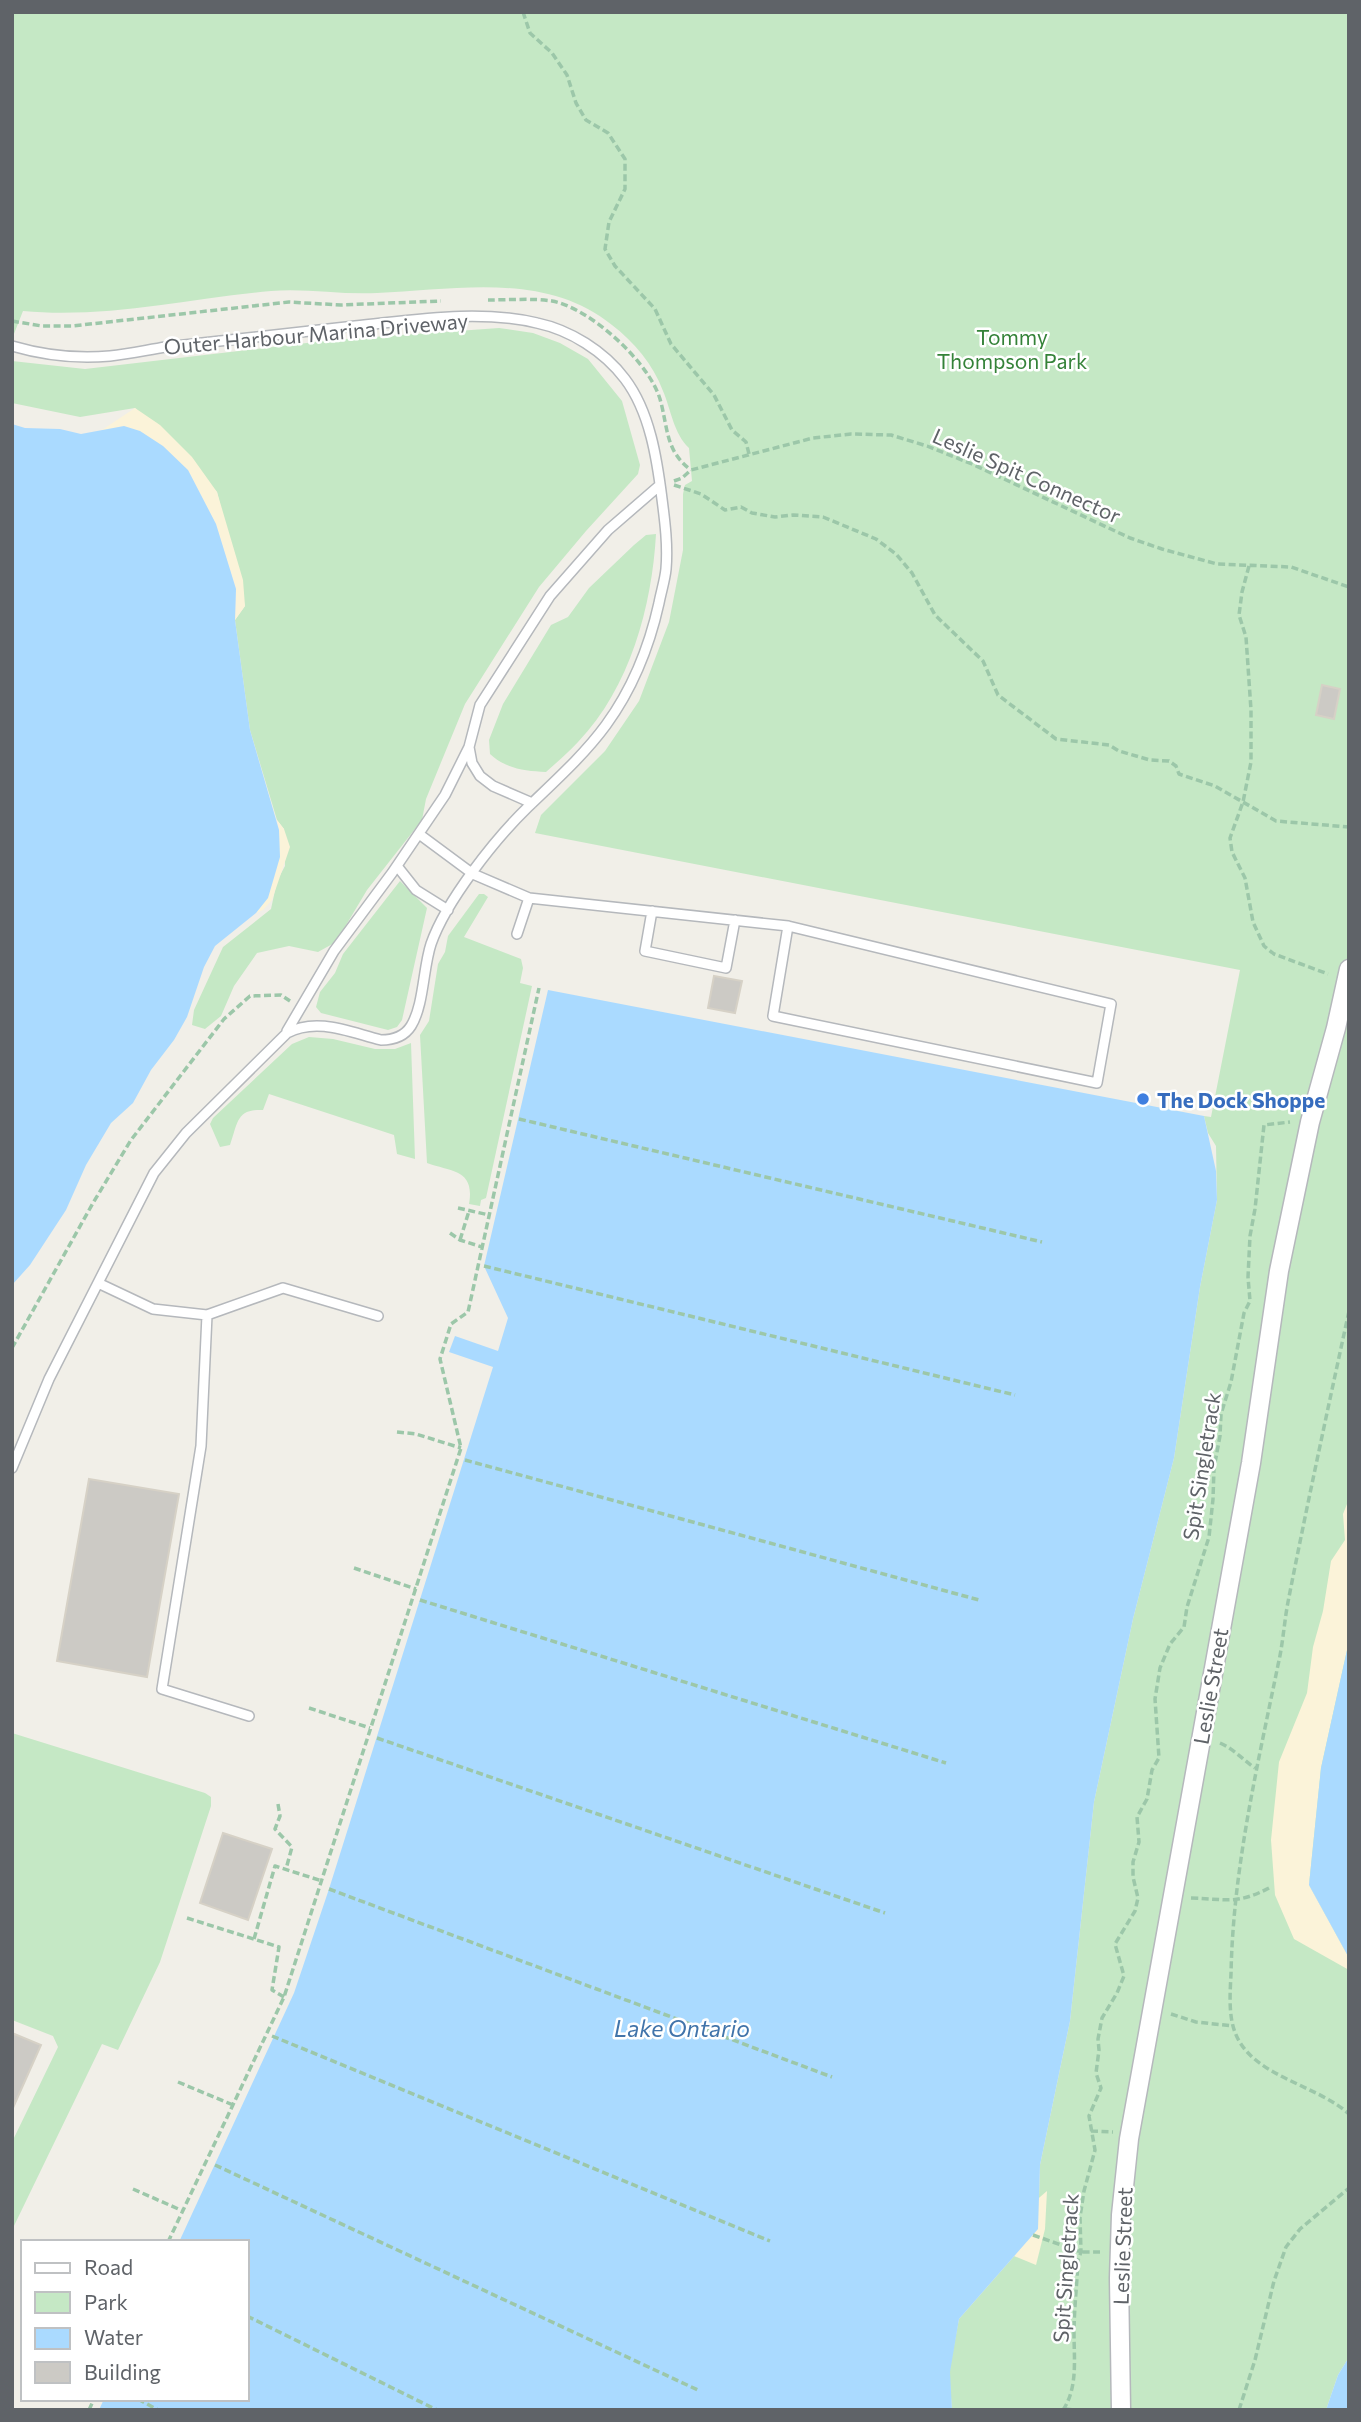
<svg xmlns="http://www.w3.org/2000/svg" width="1361" height="2422" viewBox="0 0 1361 2422" font-family="Commissioner,sans-serif">
<rect width="100%" height="100%" fill="#f1efe8"/>
<!-- green -->
<path fill="#c5e8c5" d="M12,12H1349V1641L1309,1885L1349,1958V2357L1338,2375L1326,2410H952L949,2372L959,2319L1038,2229L1040,2165L1070,2021L1094,1802L1133,1619L1174,1458L1200,1287L1217,1200L1216,1146L1208,1133L1204,1116L1211,1117L1240,970L535,833L541,815L605,751L639,701L669,622L683,550V494L685,485L692,481L689,448C674,434 671,410 663,391C653,364 634,342 612,325C545,271 456,290 377,293C342,295 306,288 271,291C189,298 106,319 23,311L12,339Z
M499,328L533,333L560,343L588,359L622,401L640,465L638,474L586,531L539,587L465,704L426,799L422,820L367,890L336,942L318,952L289,946L257,953L234,986L221,1016L205,1029L192,1025L194,1010L223,947L271,909L277,881L285,866L284,829L277,820L250,730L235,620L245,606L217,492L135,408L80,417L12,403V361L85,369L332,340Z
M656,534C652,606 630,688 578,742C568,753 557,762 546,772C525,771 506,769 490,754L489,740L503,704L551,625L568,617L589,588L634,545L646,535Z
M400,881L427,908L402,1020L397,1027L388,1030L321,1013L316,1007L320,992L335,973L343,954Z
M479,894H484L488,897L464,937L521,959L523,968L520,983L532,986L486,1198L481,1200L480,1206L469,1204C475,1170 453,1172 427,1163L420,1035L429,1021L438,964L445,952L448,936Z
M309,1037L333,1039L375,1049H395L411,1043L415,1159L397,1154L394,1135L269,1094L263,1110C236,1109 238,1123 230,1145L220,1147L210,1124L213,1118L292,1044Z
M12,1733L205,1793L211,1797V1806L160,1962L118,2050L102,2044L12,2230V2142L58,2047L53,2036L12,2020Z"/>
<!-- sand -->
<path fill="#fbf3d9" d="M135,408L160,425L192,457L217,492L243,580L245,606L235,620L236,588L216,524L188,470L102,430Z
M277,820L284,829L290,847L272,900L263,910L256,913C276,888 284,851 277,820Z
M1349,1499V1641L1321,1768L1309,1885L1349,1958V1970L1294,1939L1275,1895L1271,1840L1279,1762L1307,1693L1313,1647L1323,1611L1331,1561L1345,1540L1343,1514Z
M1047,2191L1045,2229L1036,2265L1014,2256L1019,2215Z"/>
<!-- water -->
<path fill="#aadaff" d="M12,424L25,428L60,429L81,434L124,426L140,431L163,446L188,470L216,524L236,589L235,620L250,730L279,830L280,857L268,898L256,913L215,946L204,967L187,1017L174,1040L151,1070L133,1103L111,1123L86,1165L66,1210L30,1265L12,1285Z
M548,990L1204,1116L1216,1171L1217,1200L1200,1287L1174,1458L1133,1619L1094,1802L1070,2021L1040,2165L1038,2229L959,2319L950,2372L952,2410H99L104,2399H247V2242H179L294,1993L329,1889L493,1367L449,1352L455,1336L498,1351L508,1318L484,1266Z
M1349,1641V1958L1309,1885L1321,1768Z
M1349,2357V2410H1326L1338,2375Z"/>
<!-- building -->
<path fill="#cccac5" stroke="#d6d1c6" stroke-width="2" d="M1322,685L1340,689L1334,719L1316,715Z
M714,976L742,981L735,1013L708,1008Z
M89,1479L179,1494L147,1677L57,1661Z
M223,1833L272,1849L248,1920L200,1903Z
M12,2033L41,2045L12,2110Z"/>
<g fill="none" stroke-linecap="round" stroke-linejoin="round">
<!-- service casing -->
<g stroke="#b5b8bc" stroke-width="12">
<path id="service" d="M12,346C43,355 78,359 110,356C129,354 147,350 166,347C229,340 292,333 355,326C414,320 478,309 537,323C570,330 604,351 625,379C650,412 657,459 662,499C665,522 668,546 666,569C665,580 661,592 659,603C649,648 633,688 606,725C584,755 555,781 528,807C495,839 446,901 431,944C423,968 424,1005 411,1026C404,1037 393,1040 381,1040C349,1032 317,1017 287,1033L186,1133L154,1173L49,1379L12,1468
M532,803L493,786L480,776L472,763L469,747L480,705L550,596L608,530L660,485
M419,834L473,874L529,898L788,926L1111,1004L1097,1083L773,1016L788,926
M397,866L416,890L448,910
M652,911L645,951L726,968L735,920
M517,934L529,898
M287,1031L334,951L392,873L445,795L469,747
M98,1283L153,1309L207,1315L283,1288L378,1316
M207,1315L201,1446L162,1689L249,1716"/>
</g>
<!-- minor casing -->
<g stroke="#b5b8bc" stroke-width="21">
<path id="minor" d="M1121,2410L1119,2278L1121,2215L1129,2139L1251,1463L1279,1271L1310,1122L1336,1028L1349,969"/>
</g>
<!-- path -->
<path stroke="#9cc7a9" stroke-width="3.5" stroke-dasharray="7 3.5" stroke-linecap="butt" d="M523,12L530,33L552,53L567,75L576,103L586,120L608,133L625,159V189L609,222L605,249L615,266L655,309L671,344L714,395L732,430L746,442L749,454
M488,300C507,300 533,298 552,301C590,308 649,362 660,399C668,427 665,451 691,470
M12,321L42,326H72L289,302L341,305L441,301
M674,481L682,478L691,470L813,438L851,434L891,435L927,446L972,464L1130,538L1162,549L1217,564L1291,567L1349,587
M674,485L701,494L725,510L741,507L752,513L775,517L793,515L823,517L876,539L896,554L912,573L935,615L983,661L998,695L1056,739L1109,745L1119,751L1150,760L1169,761L1176,766L1179,774L1215,786L1276,821L1349,827
M1249,566L1242,592L1239,615L1246,637L1251,710V762L1243,802L1230,838L1232,852L1245,878L1253,922L1264,946L1274,954L1328,974
M519,1119L1042,1242
M458,1208L489,1215
M450,1233L460,1240L482,1247
M460,1240L469,1211
M484,1266L1015,1395
M1349,1311C1328,1408 1307,1505 1288,1602C1284,1623 1283,1644 1278,1665C1257,1768 1233,1869 1231,1974C1230,1994 1228,2019 1237,2037C1256,2077 1317,2085 1349,2114
M12,1348L93,1203L131,1140L224,1019L250,996L281,995L290,1001
M397,1432L416,1434L461,1448
M465,1460L979,1600
M354,1568L416,1589
M420,1600L946,1763
M309,1708L370,1728
M377,1738L885,1913
M1220,1743C1234,1749 1243,1760 1255,1768
M278,1804L280,1816L275,1829L292,1847L286,1869
M329,1889L832,2077
M1191,1898C1227,1899 1236,1905 1269,1888
M187,1918L279,1947L272,1990L284,1997
M254,1939L275,1866L322,1881
M1171,2014L1196,2022L1233,2026
M272,2036L770,2241
M178,2082L233,2105
M1091,2131L1113,2132
M215,2165L700,2391
M133,2189L183,2211
M1033,2235L1081,2252H1100
M168,2242L284,1997L461,1448L440,1359L451,1324L468,1312L539,988
M247,2316L437,2410
M138,2399L158,2410
M1065,2409L1074,2410
M89,2410L94,2399
M1063,2410C1078,2388 1074,2358 1074,2334C1074,2309 1077,2285 1078,2260L1081,2252L1080,2217L1084,2191L1095,2150L1089,2116L1101,2088L1096,2073L1099,2050L1098,2039L1102,2018L1117,1993L1124,1976L1115,1944L1135,1911L1138,1898L1133,1877V1862L1139,1842L1137,1817L1147,1799L1152,1770L1159,1758L1155,1699L1160,1668L1170,1644L1184,1627L1187,1607L1209,1537L1213,1499L1214,1468L1220,1436L1221,1414L1231,1382L1244,1313L1250,1301L1248,1277L1250,1236L1255,1209L1264,1125L1290,1122
M1239,2410L1255,2360L1274,2281L1286,2247L1300,2229L1349,2188"/>
<!-- service -->
<use href="#service" stroke="#fff" stroke-width="9"/>
<!-- minor -->
<use href="#minor" stroke="#fff" stroke-width="18"/>
</g>
<!-- markers -->
<circle fill="#3f7fe0" stroke="#fff" stroke-width="2.5" cx="1143" cy="1099" r="7"/>
<g text-anchor="middle" dominant-baseline="central" stroke-width="5" stroke-linejoin="round" paint-order="stroke">
<!-- street labels -->
<g font-size="21" fill="#5f6368" stroke="#fff">
<text transform="translate(316 333) rotate(-5)">Outer Harbour Marina Driveway</text>
<text transform="translate(1027 475) rotate(24)">Leslie Spit Connector</text>
<text transform="translate(1201 1466) rotate(-81)">Spit Singletrack</text>
<text transform="translate(1210 1686) rotate(-80)">Leslie Street</text>
<text transform="translate(1122 2246) rotate(-88)">Leslie Street</text>
<text transform="translate(1065 2268) rotate(-86)">Spit Singletrack</text>
</g>
<!-- park labels -->
<g font-size="21" fill="#348238" stroke="#fff">
<text x="1012" y="336">Tommy<tspan x="1012" dy="24">Thompson Park</tspan></text>
</g>
<!-- shop labels -->
<g font-size="21" font-weight="bold" fill="#366cbe" stroke="#fff" text-anchor="start">
<text x="1157" y="1099">The Dock Shoppe</text>
</g>
<!-- water labels -->
<g font-size="23" font-style="italic" fill="#4174aa" stroke="#fff">
<text x="682" y="2028">Lake Ontario</text>
</g>
</g>
<!-- border -->
<rect width="1361" height="2422" fill="none" stroke="#5f6368" stroke-width="28"/>
<!-- legend -->
<rect x="21" y="2240" width="228" height="161" fill="#ffffff" stroke="#bfc1c3" stroke-width="2"/>
<rect x="35" y="2263" width="35" height="10" fill="#ffffff" stroke="#bfc1c3" stroke-width="2"/>
<text x="84" y="2275" font-size="21" fill="#5f6368">Road</text>
<rect x="35" y="2292" width="35" height="21" fill="#c5e8c5" stroke="#bfc1c3" stroke-width="2"/>
<text x="84" y="2310" font-size="21" fill="#5f6368">Park</text>
<rect x="35" y="2328" width="35" height="21" fill="#aadaff" stroke="#bfc1c3" stroke-width="2"/>
<text x="84" y="2345" font-size="21" fill="#5f6368">Water</text>
<rect x="35" y="2362" width="35" height="21" fill="#cccac5" stroke="#bfc1c3" stroke-width="2"/>
<text x="84" y="2380" font-size="21" fill="#5f6368">Building</text>
</svg>
